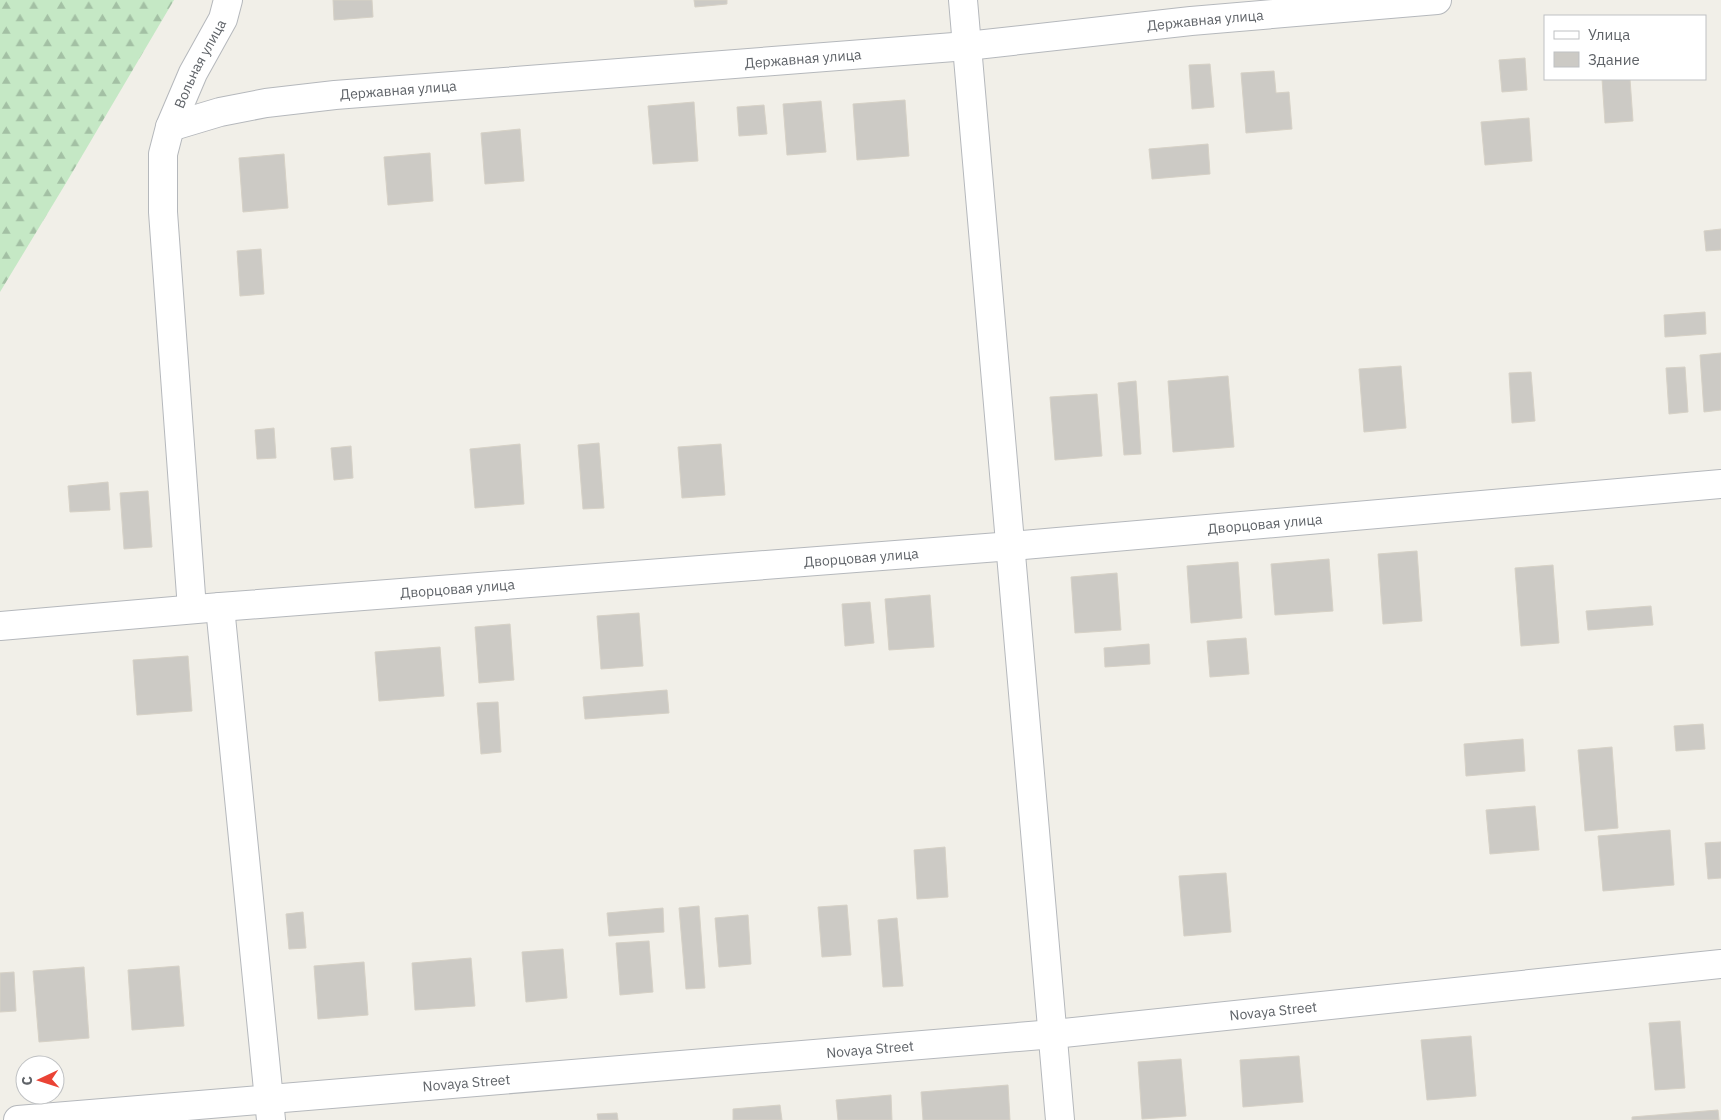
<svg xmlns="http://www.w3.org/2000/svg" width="1721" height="1120" viewBox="0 0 1721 1120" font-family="'IBM Plex Sans',sans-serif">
<defs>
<pattern id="forest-firs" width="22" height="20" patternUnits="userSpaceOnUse" patternTransform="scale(1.25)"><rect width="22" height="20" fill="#c5e8c5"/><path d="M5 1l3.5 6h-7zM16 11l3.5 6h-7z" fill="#a3c0a4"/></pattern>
</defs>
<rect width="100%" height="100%" fill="#f1efe8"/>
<!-- forest -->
<path fill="url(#forest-firs)" d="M0,0H174L66,183L0,292Z"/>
<!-- building -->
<path fill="#cccac5" stroke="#d6d1c6" d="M333,0H372L373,17L334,20Z
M694,0H727V4L695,7Z
M1525,58L1527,90L1502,92L1499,60Z
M1210,64L1214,107L1192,109L1189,65Z
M1274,71L1276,93L1289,92L1292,129L1246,133L1241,73Z
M1602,79H1630L1633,121L1605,123Z
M905,100L909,156L857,160L853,104Z
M821,101L826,152L787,155L783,104Z
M694,102L698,161L653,164L648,106Z
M764,105L767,134L739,136L737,107Z
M1529,118L1532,161L1485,165L1481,122Z
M520,129L524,181L485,184L481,133Z
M1208,144L1210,174L1152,179L1149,149Z
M430,153L433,201L388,205L384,157Z
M284,154L288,208L243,212L239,158Z
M1721,229V250L1706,251L1704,231Z
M261,249L264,294L240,296L237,251Z
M1705,312L1706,334L1665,337L1664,315Z
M1721,353V410L1704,412L1700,355Z
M1401,366L1406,428L1364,432L1359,369Z
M1685,367L1688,412L1669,414L1666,368Z
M1531,372L1535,421L1512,423L1509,373Z
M1228,376L1234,447L1173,452L1168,381Z
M1136,381L1141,454L1124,455L1118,383Z
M1097,394L1102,456L1055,460L1050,397Z
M274,428L276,458L257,459L255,430Z
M599,443L604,508L583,509L578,445Z
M520,444L524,504L475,508L470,449Z
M721,444L725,495L682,498L678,447Z
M351,446L353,478L334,480L331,448Z
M108,482L110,510L70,512L68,486Z
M148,491L152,547L124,549L120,493Z
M1417,551L1422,621L1383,624L1378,554Z
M1329,559L1333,611L1275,615L1271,564Z
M1238,562L1242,618L1191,623L1187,566Z
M1553,565L1559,643L1521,646L1515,568Z
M1117,573L1121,630L1075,633L1071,577Z
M930,595L934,647L889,650L885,599Z
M870,602L874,643L845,646L842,604Z
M1651,606L1653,625L1588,630L1586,611Z
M639,613L643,666L601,669L597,616Z
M510,624L514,680L479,683L475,627Z
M1246,638L1249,674L1210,677L1207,641Z
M1149,644L1150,664L1105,667L1104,648Z
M440,647L444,696L379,701L375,652Z
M188,656L192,711L137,715L133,660Z
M667,690L669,713L585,719L583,697Z
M498,702L501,752L481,754L477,703Z
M1703,724L1705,749L1676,751L1674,726Z
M1523,739L1525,771L1466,776L1464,744Z
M1612,747L1618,828L1585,831L1578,750Z
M1535,806L1539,850L1490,854L1486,810Z
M1670,830L1674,885L1603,891L1598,836Z
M1721,842V878L1708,879L1705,843Z
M945,847L948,897L917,899L914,850Z
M1226,873L1231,932L1184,936L1179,876Z
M847,905L851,955L822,957L818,907Z
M699,906L705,988L686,989L679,908Z
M663,908L664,932L609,936L607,913Z
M303,912L306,948L289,949L286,914Z
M748,915L751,964L719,967L715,918Z
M897,918L903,986L883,987L878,920Z
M649,941L653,992L620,995L616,943Z
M563,949L567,998L526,1002L522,952Z
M471,958L475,1006L415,1010L412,963Z
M364,962L368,1015L318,1019L314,966Z
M179,966L184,1026L132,1030L128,970Z
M84,967L89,1038L39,1042L33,971Z
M14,972L16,1011L0,1012V973Z
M1680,1021L1685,1088L1655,1090L1649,1023Z
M1471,1036L1476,1096L1427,1100L1421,1040Z
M1299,1056L1303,1102L1243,1107L1240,1060Z
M1181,1059L1186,1116L1142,1119L1138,1062Z
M1008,1085L1010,1120H923L921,1092Z
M891,1095L892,1120H838L836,1100Z
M780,1105L782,1120H733V1109Z
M1718,1110L1719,1120H1632V1117Z
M617,1113L618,1120H598L597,1114Z"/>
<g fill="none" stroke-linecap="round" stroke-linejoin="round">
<!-- minor casing -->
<g stroke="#b5b8bc" stroke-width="30">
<g id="minor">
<path d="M963,0L1060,1120"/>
<path id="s1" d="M170,127L220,112L266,103L335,95L967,46L1191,21L1437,0"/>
<path d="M220,607L271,1120"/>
<path id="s2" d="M192,609L163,212V154L170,127L193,73L223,19L228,0"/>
<path id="s3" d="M0,626L220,607L1012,546L1721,484"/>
<path id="s4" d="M18,1120L1054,1034L1721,964"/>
</g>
</g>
<!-- minor -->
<use href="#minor" stroke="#fff" stroke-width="28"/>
</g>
<g text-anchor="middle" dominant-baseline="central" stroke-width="5" stroke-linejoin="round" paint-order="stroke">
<!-- street labels -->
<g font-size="14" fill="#5f6368" stroke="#fff">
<text stroke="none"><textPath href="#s1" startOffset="1042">Державная улица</textPath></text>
<text stroke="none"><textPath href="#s1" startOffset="638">Державная улица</textPath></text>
<text stroke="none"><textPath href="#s2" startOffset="554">Вольная улица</textPath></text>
<text stroke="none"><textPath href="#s1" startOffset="232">Державная улица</textPath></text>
<text stroke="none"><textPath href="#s3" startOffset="1269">Дворцовая улица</textPath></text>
<text stroke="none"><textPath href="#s3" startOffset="864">Дворцовая улица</textPath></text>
<text stroke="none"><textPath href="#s3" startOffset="459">Дворцовая улица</textPath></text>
<text stroke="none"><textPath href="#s4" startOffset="1260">Novaya Street</textPath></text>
<text stroke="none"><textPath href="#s4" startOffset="855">Novaya Street</textPath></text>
<text stroke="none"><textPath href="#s4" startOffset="450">Novaya Street</textPath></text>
</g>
</g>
<!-- legend -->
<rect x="1544" y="15" width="162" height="65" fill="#ffffff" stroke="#bfc1c3"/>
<rect x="1554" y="31" width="25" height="8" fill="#ffffff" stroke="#bfc1c3"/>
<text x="1588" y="40" font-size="15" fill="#5f6368">Улица</text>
<rect x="1554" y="52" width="25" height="15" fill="#cccac5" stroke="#bfc1c3"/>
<text x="1588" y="65" font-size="15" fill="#5f6368">Здание</text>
<!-- north arrow -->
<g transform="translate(40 1080) rotate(266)"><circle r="24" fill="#ffffff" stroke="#bfc1c3"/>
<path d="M0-4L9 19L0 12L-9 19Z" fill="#ea4335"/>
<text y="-8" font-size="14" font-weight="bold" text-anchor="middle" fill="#5f6368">С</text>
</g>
</svg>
